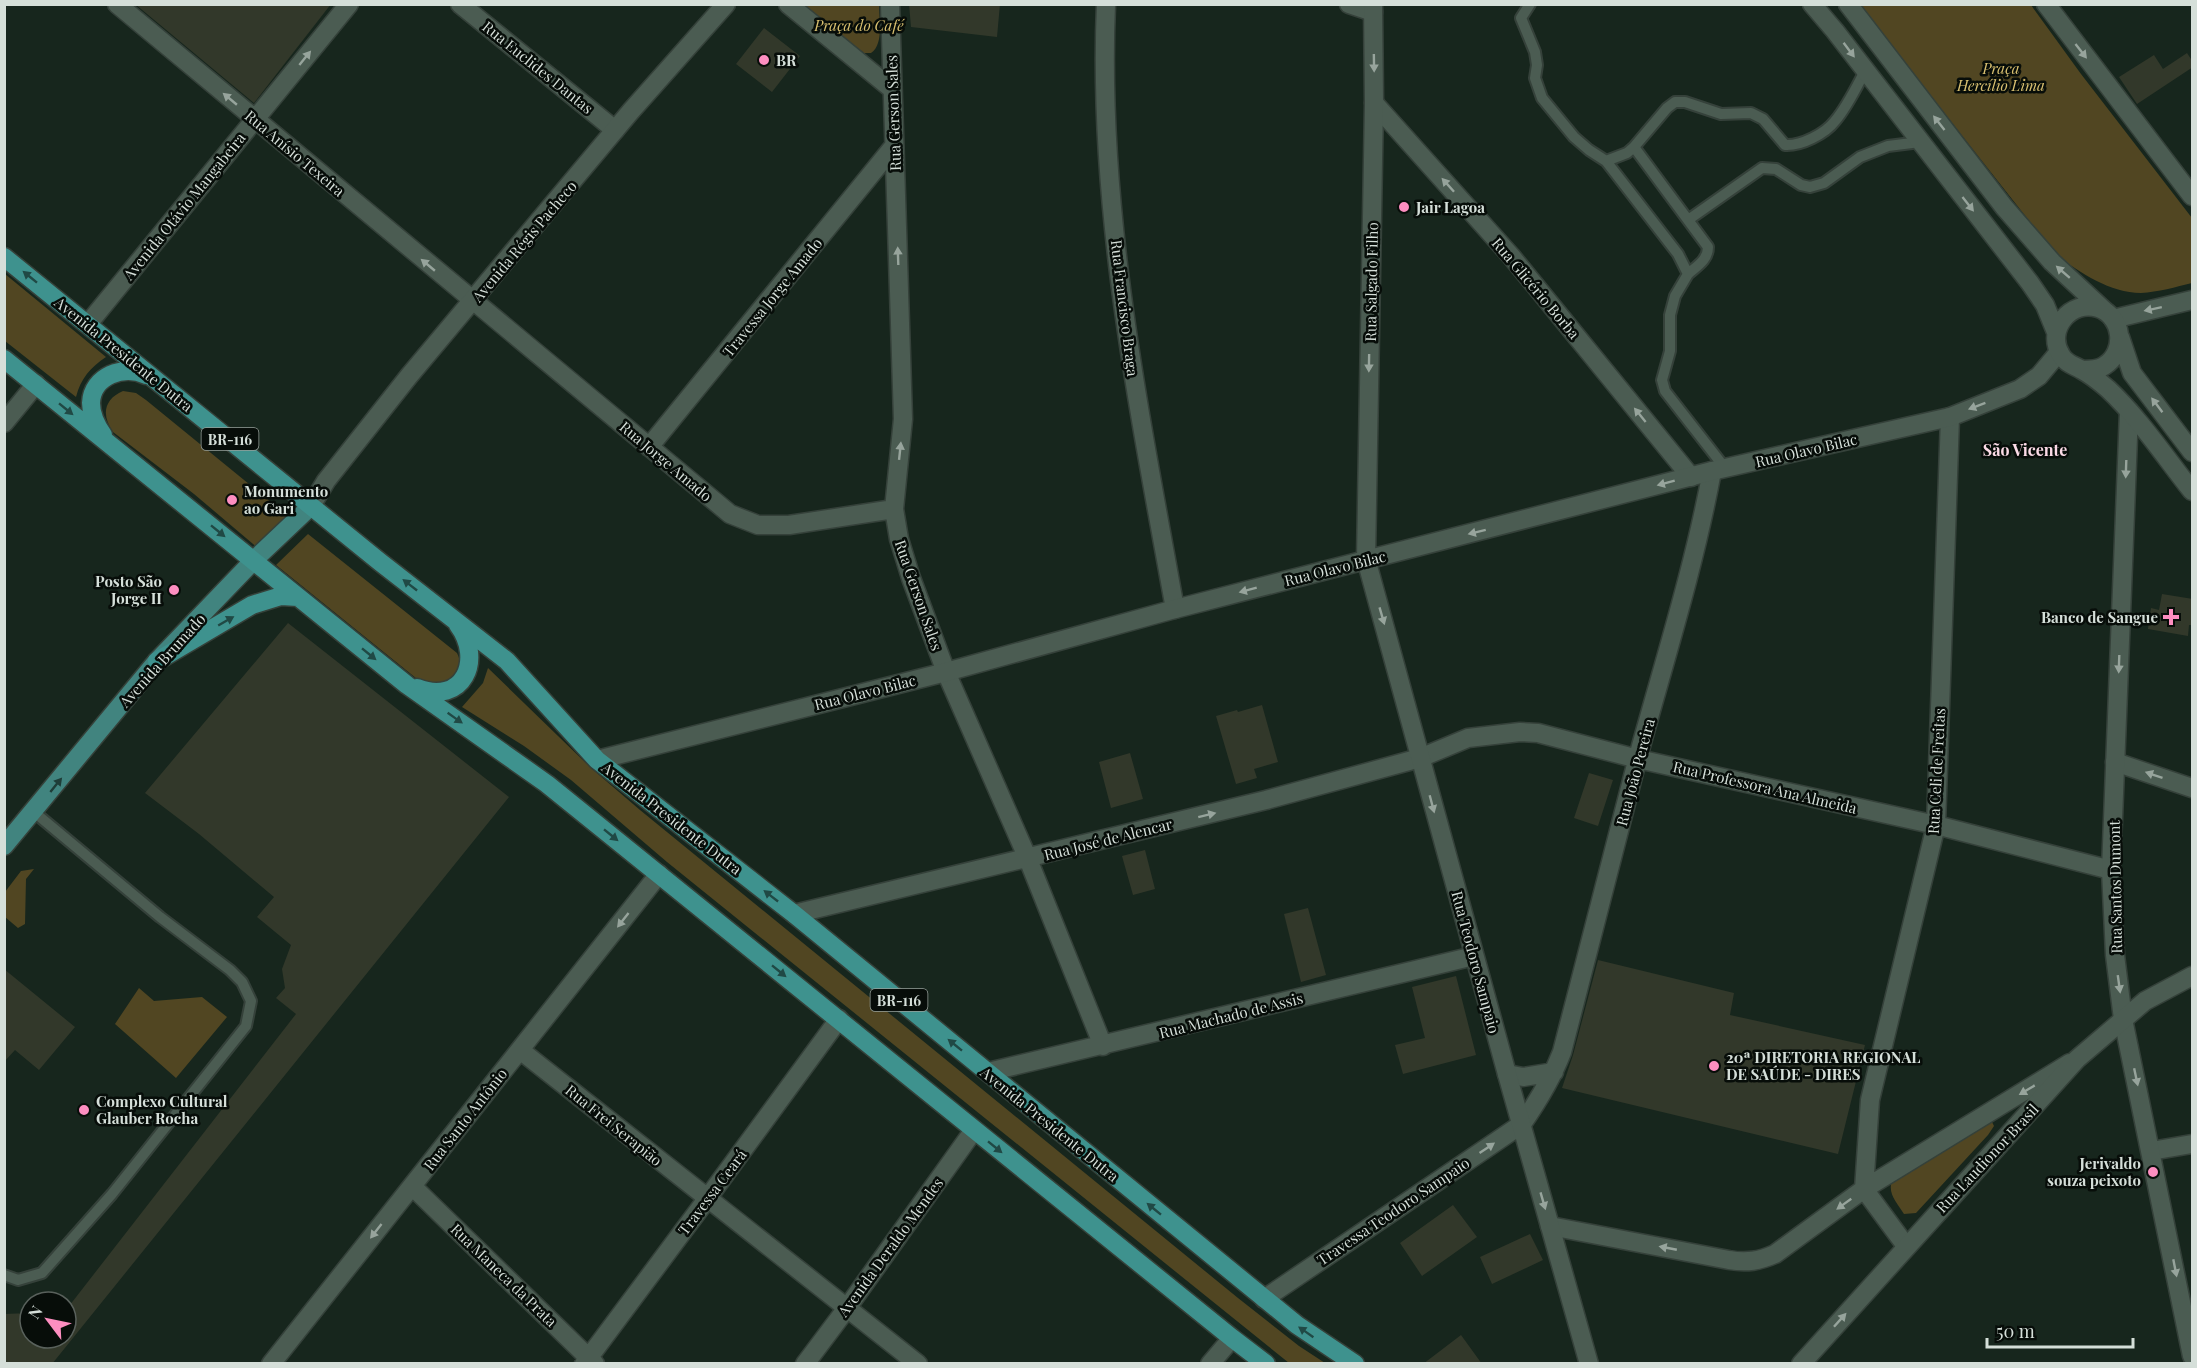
<svg xmlns="http://www.w3.org/2000/svg" width="2197" height="1368" viewBox="0 0 2197 1368" font-family="'Playfair Display',serif">
<rect width="100%" height="100%" fill="#17261d"/>
<!-- green -->
<path fill="#514622" d="M802,5H879C879,20 884,44 871,53H864Z
M1859,5H2031L2081,74L2192,218V283C2176,287 2158,292 2141,293C2110,293 2081,273 2056,255Z
M5,274L106,357C90,368 81,378 76,397L5,341Z
M123,391L136,393L146,400L292,519L259,549L194,494L113,432C101,415 104,399 123,391Z
M308,534L457,653C464,666 455,674 447,685L422,683L276,565Z
M488,668L591,768L640,810L1238,1298L1299,1346L1325,1363H1289L667,862L571,780L524,746L462,707L483,683Z
M34,869L26,879L25,924L18,928L5,917V892L21,871Z
M139,988L154,1001L202,997L227,1017L176,1078L115,1024Z
M1987,1118L1992,1122L1994,1126L1988,1135L1916,1213L1904,1214C1897,1203 1886,1192 1893,1179Z"/>
<!-- building -->
<path fill="#32382a" d="M135,4H331L254,103Z
M909,4H1000L997,37L911,27Z
M764,28L800,56L772,92L736,64Z
M2187,53L2193,62V67L2137,104L2119,77L2154,55L2163,69Z
M2162,594L2193,599V625H2189L2188,636L2148,629L2151,608L2159,610Z
M288,623L509,797L52,1364H4V1314L30,1313V1338H66V1310L296,1014L276,998L285,988L282,969L291,945L257,917L274,897L199,834L145,793Z
M1262,705L1278,762L1254,769L1257,778L1236,784L1216,716L1237,710L1238,712Z
M1130,753L1143,799L1111,808L1099,762Z
M1589,773L1613,780L1598,826L1574,818Z
M1145,850L1155,889L1133,895L1122,856Z
M1308,908L1326,975L1301,982L1284,914Z
M1598,960L1734,993L1730,1015L1865,1045L1838,1154L1562,1088L1573,1055Z
M4,969L75,1027L39,1070L15,1050L4,1062Z
M1456,976L1476,1055L1403,1074L1395,1045L1425,1038L1412,987Z
M1453,1205L1477,1237L1422,1276L1400,1243Z
M1530,1234L1543,1260L1492,1284L1480,1257Z
M1461,1335L1482,1364H1423Z"/>
<g fill="none" stroke-linecap="round" stroke-linejoin="round">
<!-- service casing -->
<g stroke="#35413a" stroke-width="14">
<path id="service" d="M1530,4L1521,18L1535,52L1537,65L1535,78L1542,98L1574,137L1589,150L1606,161L1678,254L1688,274L1675,296L1670,315V351L1662,380L1665,391L1725,468
M1634,147L1708,247C1708,260 1697,266 1688,274
M1606,161L1627,153L1634,147L1667,108L1675,102H1685L1721,114L1751,113L1763,119L1785,145C1801,146 1825,134 1835,121C1847,107 1856,88 1865,71
M1688,220L1762,168L1776,169L1801,185L1810,187L1824,183L1860,157L1888,146L1920,142
M4,1275L18,1280L42,1273L112,1194L246,1026L251,1001L242,982L230,970L160,917L34,812"/>
</g>
<!-- minor casing -->
<g stroke="#35413a" stroke-width="21">
<path id="minor" d="M117,4L730,514L758,525H789L894,509
M460,4L615,130
M788,4L892,89
M890,4L903,419L894,509L899,539L911,578L946,672L1028,859L1103,1046
M1106,4C1097,208 1139,409 1175,609
M1349,4L1373,12
M2046,4L2192,196
M1374,103L1511,256L1691,477
M2113,319L2192,300
M88,324L349,4
M4,423L36,384
M649,447L894,146
M2115,762L2192,788
M794,914L1266,800L1420,758L1468,738L1520,732L1538,733L1638,759L1936,825L2111,870
M520,1050L918,1364
M988,1072L1474,956
M1507,1074L1523,1077L1554,1072
M2151,1151L2192,1144
M412,1186L595,1364
M1550,1226L1729,1260C1747,1263 1759,1261 1775,1254L1864,1189L2070,1063
M1906,1246L1864,1189L1870,1100L1936,825L1950,417
M1264,1299L1522,1124C1538,1101 1552,1078 1562,1052C1588,954 1612,855 1638,757C1664,662 1694,568 1712,471
M271,1364L659,874
M584,1364L707,1199L839,1019
M1210,1364L1232,1338"/>
</g>
<!-- tertiary casing -->
<g stroke="#35413a" stroke-width="21">
<path id="tertiary" d="M1373,4L1374,103L1366,559L1507,1074L1589,1364
M2129,411L2111,870L2115,955L2123,1019L2192,1356
M597,760L946,672L1175,609L1712,471L1950,417L2020,389L2039,376L2059,352
M805,1364L847,1308L974,1130"/>
</g>
<!-- secondary casing -->
<g stroke="#35413a" stroke-width="21">
<path id="secondary" d="M1812,4L1835,31L2030,283L2045,305L2056,332
M1848,4L2004,207L2052,262L2106,312
M2120,337L2132,373L2192,452
M2082,370C2090,370 2098,370 2104,366C2127,352 2123,316 2098,308C2071,299 2045,330 2061,355C2066,364 2074,365 2082,370C2091,375 2101,383 2108,389C2140,419 2165,457 2192,491
M311,506L326,481L409,376L631,111L726,4
M1801,1364L2077,1059L2145,1001L2192,976"/>
</g>
<!-- primary casing -->
<g stroke="#35413a" stroke-width="21">
<path id="primary" d="M4,846L157,661L254,560L311,506"/>
</g>
<!-- trunk casing -->
<g stroke="#35413a" stroke-width="21">
<path id="trunk" d="M4,257L380,562L507,661L597,760L794,914L1297,1325L1355,1364
M4,359L407,685L547,784L1232,1338L1266,1364
M103,435C96,425 91,415 91,403C92,376 124,364 146,375
M157,661L252,605L281,596L298,597
M417,688C463,706 484,660 458,625"/>
</g>
<!-- service -->
<use href="#service" stroke="#4b5c52" stroke-width="10"/>
<!-- minor -->
<use href="#minor" stroke="#4b5c52" stroke-width="18"/>
<!-- tertiary -->
<use href="#tertiary" stroke="#4b5c52" stroke-width="18"/>
<!-- secondary -->
<use href="#secondary" stroke="#4b5c52" stroke-width="18"/>
<!-- primary -->
<use href="#primary" stroke="#41847f" stroke-width="18"/>
<!-- trunk -->
<use href="#trunk" stroke="#3e928e" stroke-width="18"/>
</g>
<!-- one-way arrows -->
<defs><path id="oneway-solid" d="M-6-.8H1V-3.2L6.5 0L1 3.2V.8H-6Z" transform="scale(1.5)"/></defs>
<g fill="#97a49c">
<use href="#oneway-solid" transform="translate(1849 50) rotate(53)"/>
<use href="#oneway-solid" transform="translate(2081 51) rotate(52)"/>
<use href="#oneway-solid" transform="translate(305 58) rotate(-51)"/>
<use href="#oneway-solid" transform="translate(1374 63) rotate(89)"/>
<use href="#oneway-solid" transform="translate(230 99) rotate(-140)"/>
<use href="#oneway-solid" transform="translate(1939 123) rotate(-128)"/>
<use href="#oneway-solid" transform="translate(1448 185) rotate(-132)"/>
<use href="#oneway-solid" transform="translate(1968 204) rotate(52)"/>
<use href="#oneway-solid" transform="translate(898 256) rotate(-92)"/>
<use href="#oneway-solid" transform="translate(428 265) rotate(-140)"/>
<use href="#oneway-solid" transform="translate(2063 272) rotate(-139)"/>
<use href="#oneway-solid" transform="translate(2153 309) rotate(168)"/>
<use href="#oneway-solid" transform="translate(1369 363) rotate(91)"/>
<use href="#oneway-solid" transform="translate(2157 405) rotate(-127)"/>
<use href="#oneway-solid" transform="translate(1977 406) rotate(159)"/>
<use href="#oneway-solid" transform="translate(1640 415) rotate(-129)"/>
<use href="#oneway-solid" transform="translate(900 451) rotate(-84)"/>
<use href="#oneway-solid" transform="translate(2126 469) rotate(92)"/>
<use href="#oneway-solid" transform="translate(1666 483) rotate(165)"/>
<use href="#oneway-solid" transform="translate(1477 532) rotate(166)"/>
<use href="#oneway-solid" transform="translate(1248 590) rotate(165)"/>
<use href="#oneway-solid" transform="translate(1382 616) rotate(74)"/>
<use href="#oneway-solid" transform="translate(2119 664) rotate(92)"/>
<use href="#oneway-solid" transform="translate(2154 775) rotate(-161)"/>
<use href="#oneway-solid" transform="translate(1432 804) rotate(75)"/>
<use href="#oneway-solid" transform="translate(1207 815) rotate(-14)"/>
<use href="#oneway-solid" transform="translate(623 920) rotate(128)"/>
<use href="#oneway-solid" transform="translate(2119 984) rotate(82)"/>
<use href="#oneway-solid" transform="translate(2136 1077) rotate(78)"/>
<use href="#oneway-solid" transform="translate(2027 1090) rotate(149)"/>
<use href="#oneway-solid" transform="translate(1487 1148) rotate(-34)"/>
<use href="#oneway-solid" transform="translate(1543 1201) rotate(74)"/>
<use href="#oneway-solid" transform="translate(1844 1204) rotate(144)"/>
<use href="#oneway-solid" transform="translate(376 1231) rotate(128)"/>
<use href="#oneway-solid" transform="translate(1668 1248) rotate(-169)"/>
<use href="#oneway-solid" transform="translate(2175 1268) rotate(79)"/>
<use href="#oneway-solid" transform="translate(1840 1320) rotate(-48)"/>
</g>
<g fill="#204945">
<use href="#oneway-solid" transform="translate(30 277) rotate(-141)"/>
<use href="#oneway-solid" transform="translate(66 409) rotate(39)"/>
<use href="#oneway-solid" transform="translate(218 531) rotate(39)"/>
<use href="#oneway-solid" transform="translate(410 585) rotate(-142)"/>
<use href="#oneway-solid" transform="translate(226 621) rotate(-30)"/>
<use href="#oneway-solid" transform="translate(369 654) rotate(39)"/>
<use href="#oneway-solid" transform="translate(455 718) rotate(35)"/>
<use href="#oneway-solid" transform="translate(611 835) rotate(39)"/>
<use href="#oneway-solid" transform="translate(771 896) rotate(-142)"/>
<use href="#oneway-solid" transform="translate(779 971) rotate(39)"/>
<use href="#oneway-solid" transform="translate(955 1045) rotate(-141)"/>
<use href="#oneway-solid" transform="translate(995 1147) rotate(39)"/>
<use href="#oneway-solid" transform="translate(1154 1209) rotate(-141)"/>
<use href="#oneway-solid" transform="translate(1306 1332) rotate(-145)"/>
</g>
<use fill="#1e3d38" href="#oneway-solid" transform="translate(56 785) rotate(-51)"/>
<!-- markers -->
<g fill="#fd8ec0" stroke="#070d09" stroke-width="2">
<circle cx="764" cy="60" r="6"/>
<circle cx="1404" cy="207" r="6"/>
<circle cx="232" cy="500" r="6"/>
<circle cx="174" cy="590" r="6"/>
<path d="M2168 608h6v6h6v6h-6v6h-6v-6h-6v-6h6z"/>
<circle cx="1714" cy="1066" r="6"/>
<circle cx="84" cy="1110" r="6"/>
<circle cx="2153" cy="1172" r="6"/>
</g>
<g text-anchor="middle" dominant-baseline="central" stroke-width="5" stroke-linejoin="round" paint-order="stroke">
<!-- shield labels -->
<g fill="#070d09" stroke="#97a09b" stroke-width="1.5">
<rect x="201.5" y="428" width="57" height="22" rx="4.5"/>
<rect x="870.5" y="989" width="57" height="22" rx="4.5"/>
</g>
<g font-size="14" font-weight="bold" fill="#d5dfd9">
<text x="230" y="439">BR-116</text>
<text x="899" y="1000">BR-116</text>
</g>
<!-- park labels -->
<g font-size="15" font-style="italic" fill="#d9c070" stroke="#070d09">
<text x="859" y="25">Praça do Café</text>
<text x="2001" y="68">Praça<tspan x="2001" dy="17">Hercílio Lima</tspan></text>
</g>
<!-- poi labels -->
<g font-size="15" font-weight="bold" fill="#d5dfd9" stroke="#070d09" text-anchor="start">
<text x="776" y="60">BR</text>
<text x="1416" y="207">Jair Lagoa</text>
<text x="244" y="491">Monumento<tspan x="244" dy="17">ao Gari</tspan></text>
<text x="162" y="581" text-anchor="end">Posto São<tspan x="162" dy="17">Jorge II</tspan></text>
<text x="2158" y="617" text-anchor="end">Banco de Sangue</text>
<text x="1726" y="1057">20ª DIRETORIA REGIONAL<tspan x="1726" dy="17">DE SAÚDE - DIRES</tspan></text>
<text x="96" y="1101">Complexo Cultural<tspan x="96" dy="17">Glauber Rocha</tspan></text>
<text x="2141" y="1163" text-anchor="end">Jerivaldo<tspan x="2141" dy="17">souza peixoto</tspan></text>
</g>
<!-- street labels -->
<g font-size="15" fill="#d5dfd9" stroke="#070d09">
<text transform="translate(538 67) rotate(39)">Rua Euclides Dantas</text>
<text transform="translate(893 113) rotate(-92)">Rua Gerson Sales</text>
<text transform="translate(295 153) rotate(40)">Rua Anísio Texeira</text>
<text transform="translate(184 206) rotate(-51)">Avenida Otávio Mangabeira</text>
<text transform="translate(524 241) rotate(-50)">Avenida Régis Pacheco</text>
<text transform="translate(1371 282) rotate(-89)">Rua Salgado Filho</text>
<text transform="translate(1536 288) rotate(50)">Rua Glicério Borba</text>
<text transform="translate(772 297) rotate(-51)">Travessa Jorge Amado</text>
<text transform="translate(1125 308) rotate(83)">Rua Francisco Braga</text>
<text transform="translate(124 354) rotate(39)">Avenida Presidente Dutra</text>
<text transform="translate(1806 450) rotate(-13)">Rua Olavo Bilac</text>
<text transform="translate(666 461) rotate(40)">Rua Jorge Amado</text>
<text transform="translate(1335 568) rotate(-14)">Rua Olavo Bilac</text>
<text transform="translate(919 595) rotate(71)">Rua Gerson Sales</text>
<text transform="translate(162 660) rotate(-48)">Avenida Brumado</text>
<text transform="translate(865 692) rotate(-14)">Rua Olavo Bilac</text>
<text transform="translate(1936 771) rotate(-87)">Rua Celi de Freitas</text>
<text transform="translate(1635 772) rotate(-75)">Rua João Pereira</text>
<text transform="translate(1765 787) rotate(13)">Rua Professora Ana Almeida</text>
<text transform="translate(672 818) rotate(38)">Avenida Presidente Dutra</text>
<text transform="translate(1108 839) rotate(-14)">Rua José de Alencar</text>
<text transform="translate(2115 887) rotate(-91)">Rua Santos Dumont</text>
<text transform="translate(1476 962) rotate(75)">Rua Teodoro Sampaio</text>
<text transform="translate(1231 1015) rotate(-14)">Rua Machado de Assis</text>
<text transform="translate(465 1119) rotate(-52)">Rua Santo Antônio</text>
<text transform="translate(1050 1124) rotate(39)">Avenida Presidente Dutra</text>
<text transform="translate(614 1125) rotate(39)">Rua Frei Serapião</text>
<text transform="translate(1987 1158) rotate(-47)">Rua Laudionor Brasil</text>
<text transform="translate(712 1192) rotate(-53)">Travessa Ceará</text>
<text transform="translate(1393 1211) rotate(-34)">Travessa Teodoro Sampaio</text>
<text transform="translate(890 1247) rotate(-54)">Avenida Deraldo Mendes</text>
<text transform="translate(504 1275) rotate(44)">Rua Maneca da Prata</text>
</g>
<!-- neighbourhood labels -->
<g font-size="16" font-weight="bold" fill="#fbdae6" stroke="#070d09">
<text x="2025" y="449">São Vicente</text>
</g>
</g>
<!-- border -->
<rect width="2197" height="1368" fill="none" stroke="#d5dfd9" stroke-width="12"/>
<!-- north arrow -->
<g transform="translate(48 1320) rotate(302)"><circle r="28" fill="#070d09" stroke="#59615c" stroke-width="1.5"/>
<path d="M0-4.5L10 22L0 15L-10 22Z" fill="#fd8ec0"/>
<text y="-9" font-size="16" font-weight="bold" text-anchor="middle" fill="#d5dfd9">N</text>
</g>
<!-- scale -->
<path d="M1987 1338v9h146v-9" fill="none" stroke="#d5dfd9" stroke-width="3"/>
<text x="1996" y="1338" font-size="18" fill="#d5dfd9" stroke="#070d09" stroke-width="4.5" paint-order="stroke">50 m</text>
</svg>
